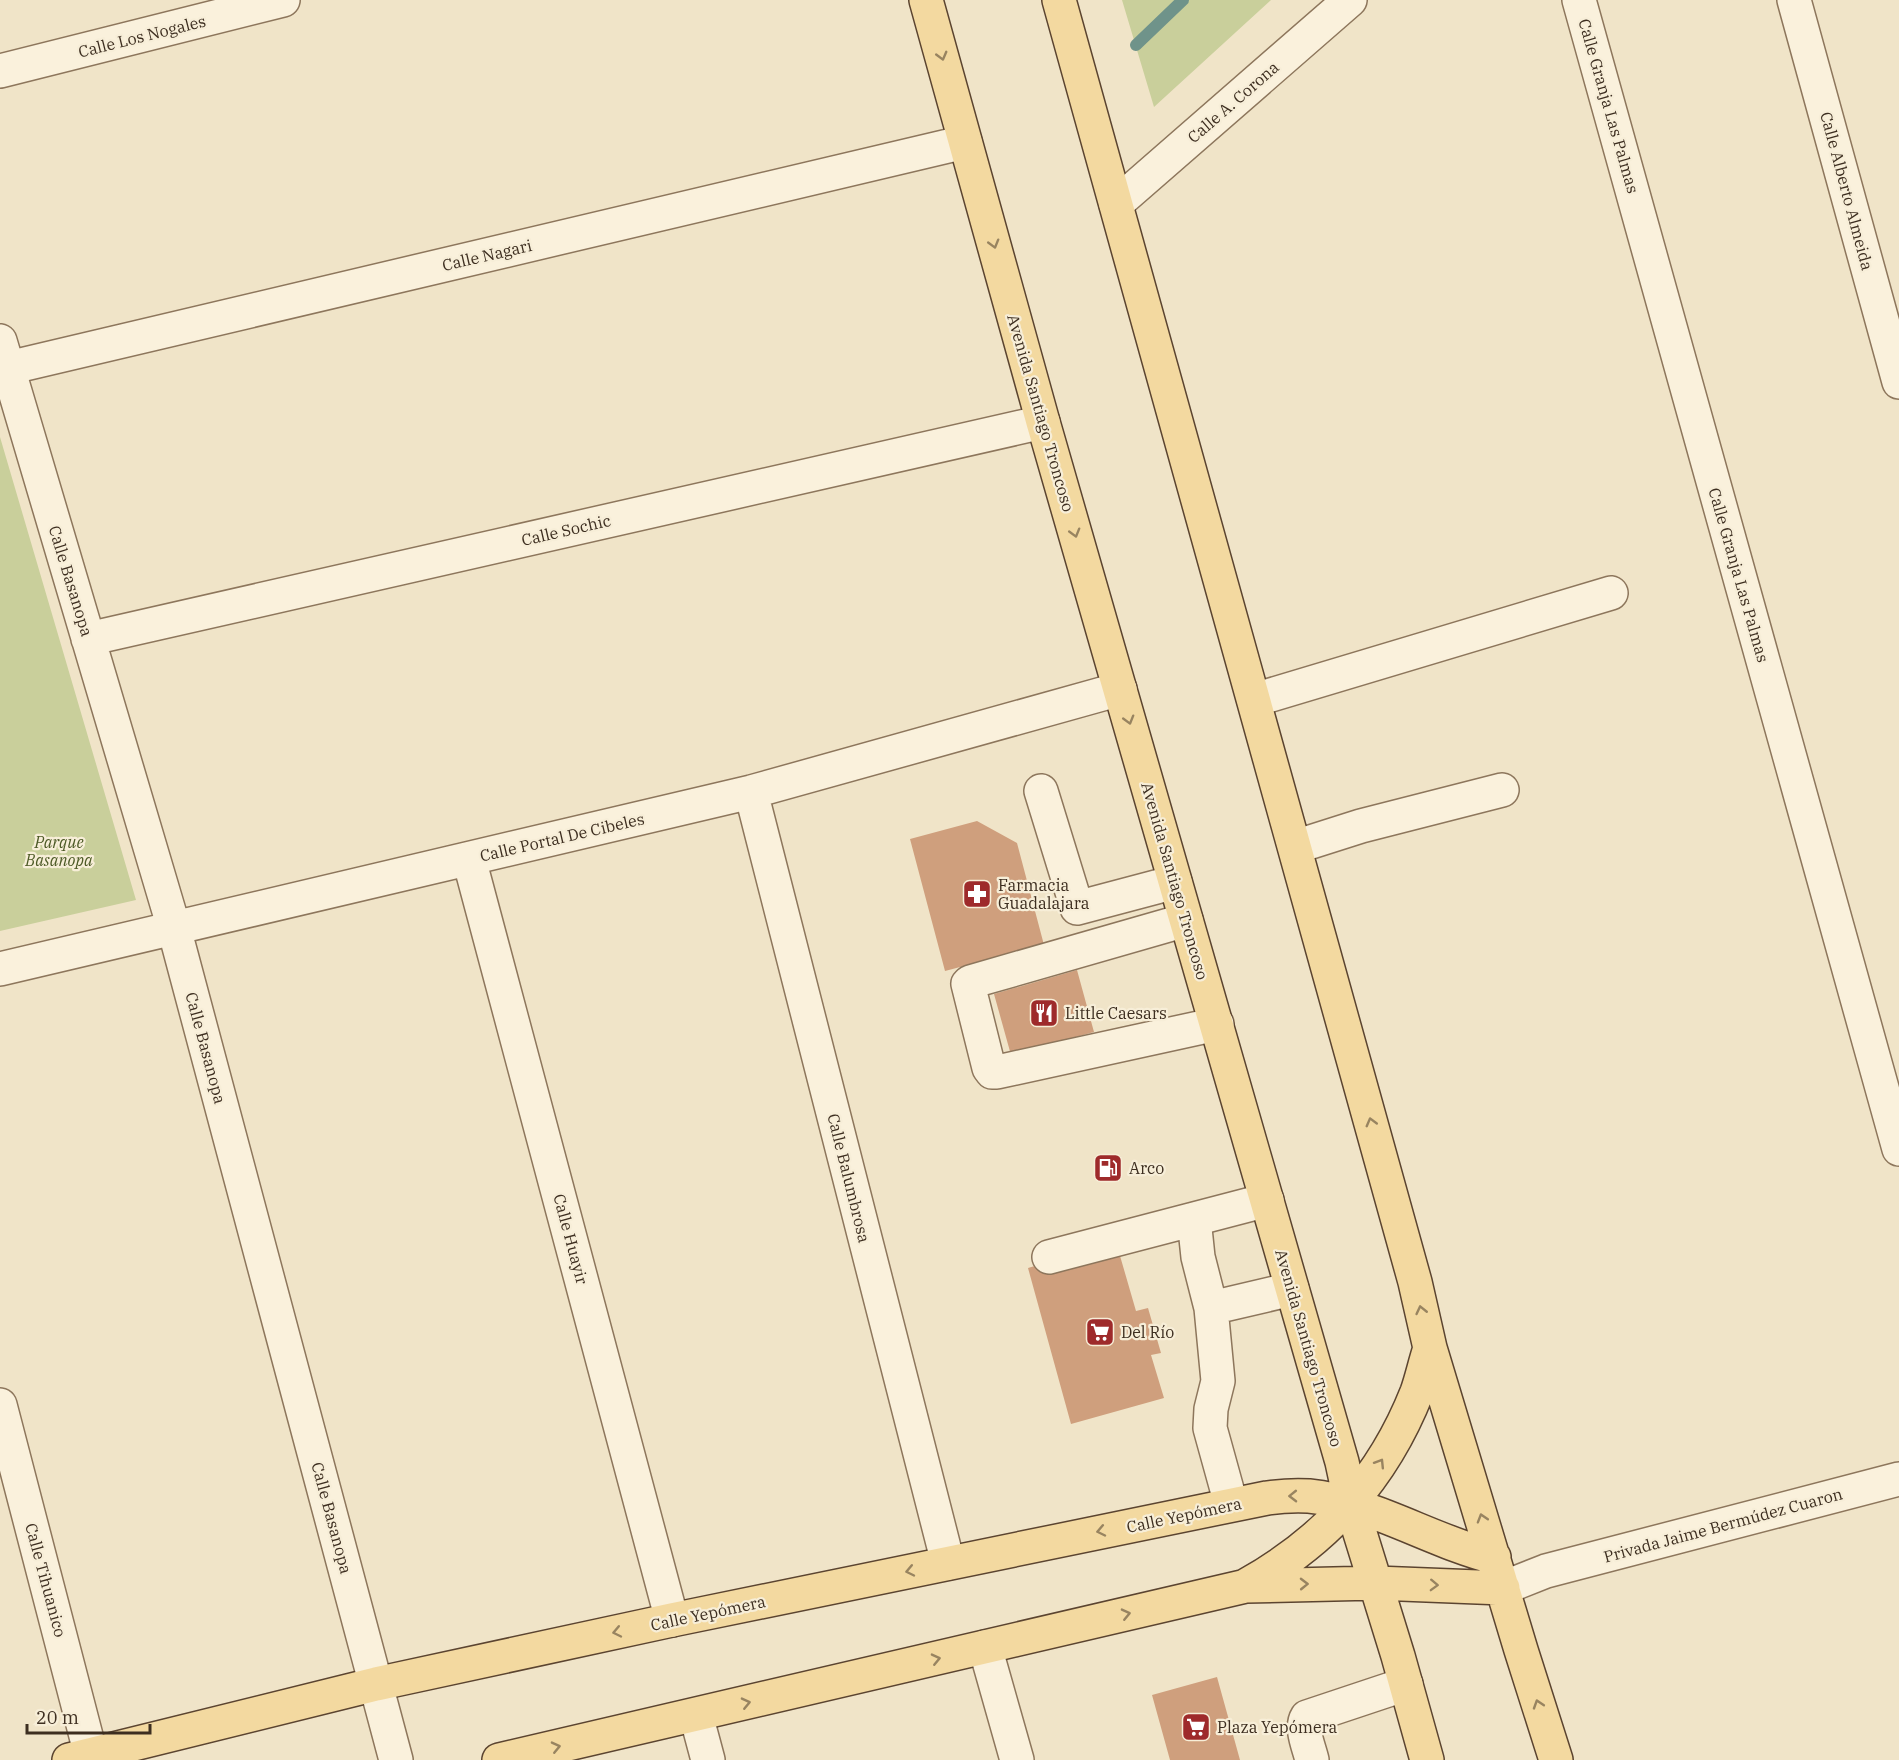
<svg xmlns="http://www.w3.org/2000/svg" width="1899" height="1760" viewBox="0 0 1899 1760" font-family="'IBM Plex Serif',serif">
<rect width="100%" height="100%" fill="#f0e4c8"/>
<!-- green -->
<path fill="#c9cf9b" d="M1122,0H1271L1154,107Z
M0,437L136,900L0,931Z"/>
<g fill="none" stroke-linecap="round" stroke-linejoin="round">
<!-- stream -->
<path stroke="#6f938a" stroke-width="12" d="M1136,45L1183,0"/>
</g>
<!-- building -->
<path fill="#cf9f7d" d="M977,821L1017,843L1044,945L945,971L910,839Z
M1077,970L1094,1032L1011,1055L994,994Z
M1116,1242L1136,1311L1148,1308L1161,1353L1151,1355L1164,1398L1071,1424L1028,1268Z
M1217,1677L1240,1760H1170L1152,1695Z"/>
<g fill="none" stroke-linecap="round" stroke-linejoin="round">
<!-- minor casing -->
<g stroke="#8d765c" stroke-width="36">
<path id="minor" d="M1579,0L1899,1149
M1794,0L1899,382
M0,71L283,0
M1116,204L1350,0
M0,341L174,928L396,1760
M8,368L965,142
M88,639L1043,422
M1254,700L1611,593
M1041,791L1077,908L1175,882
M751,792L948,1563
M1295,847L1361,826L1502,790
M469,859L672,1620
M1186,920L970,982L968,984L989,1068L992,1072H997L1217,1024
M0,969L751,792L1120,689
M1194,1219L1198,1257L1211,1308L1218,1381L1211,1409L1210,1428L1231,1504
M1049,1257L1267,1200
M1211,1308L1292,1289
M0,1405L91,1755
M1503,1588L1546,1571L1899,1479
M985,1647L1017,1760
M696,1715L708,1760
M1312,1760C1309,1747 1300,1728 1307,1717L1406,1684"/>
</g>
<!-- major casing -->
<g stroke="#5b4430" stroke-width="36">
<path id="major" d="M926,0L1043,422L1342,1462L1351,1504L1398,1656L1427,1760
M1059,0L1415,1282L1430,1348L1521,1650L1556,1760
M1247,1585C1327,1540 1383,1478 1417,1392C1422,1378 1425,1363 1430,1348
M69,1760L376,1684L672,1620L1267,1498C1281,1496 1294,1495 1309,1496C1371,1502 1433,1542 1494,1557
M499,1760L1246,1586L1376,1583L1503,1588"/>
</g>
<!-- minor -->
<use href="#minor" stroke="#faf1dc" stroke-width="33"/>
<!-- major -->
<use href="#major" stroke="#f3d9a0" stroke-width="33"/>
</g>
<!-- one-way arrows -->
<defs><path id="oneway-chevron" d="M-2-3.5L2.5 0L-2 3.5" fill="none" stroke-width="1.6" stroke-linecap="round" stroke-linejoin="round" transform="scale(1.5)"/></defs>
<g stroke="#988460">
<use href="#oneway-chevron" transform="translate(942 56) rotate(75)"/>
<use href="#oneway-chevron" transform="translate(994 244) rotate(74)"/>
<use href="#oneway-chevron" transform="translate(1075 533) rotate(74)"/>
<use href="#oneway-chevron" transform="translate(1129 720) rotate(74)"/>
<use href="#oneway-chevron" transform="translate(1371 1122) rotate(-105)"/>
<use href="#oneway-chevron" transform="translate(1421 1310) rotate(-103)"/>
<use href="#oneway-chevron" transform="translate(1380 1463) rotate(-58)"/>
<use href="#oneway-chevron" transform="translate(1293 1496) rotate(179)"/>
<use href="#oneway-chevron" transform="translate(1482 1518) rotate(-107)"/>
<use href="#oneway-chevron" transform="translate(1101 1531) rotate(168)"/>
<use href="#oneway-chevron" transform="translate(910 1571) rotate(168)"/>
<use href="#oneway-chevron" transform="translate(1304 1584) rotate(-1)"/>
<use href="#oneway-chevron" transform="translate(1434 1585) rotate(2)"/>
<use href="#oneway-chevron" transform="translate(1126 1614) rotate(-13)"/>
<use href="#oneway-chevron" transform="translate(617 1632) rotate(168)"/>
<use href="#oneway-chevron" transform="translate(936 1659) rotate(-13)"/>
<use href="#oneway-chevron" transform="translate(746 1703) rotate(-13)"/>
<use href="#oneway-chevron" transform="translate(1538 1704) rotate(-108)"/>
<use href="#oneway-chevron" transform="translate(556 1747) rotate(-13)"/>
</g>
<!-- icons -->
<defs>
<g id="pharmacy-square" transform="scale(1.5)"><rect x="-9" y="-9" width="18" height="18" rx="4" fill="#9e2a2b" stroke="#f7eed8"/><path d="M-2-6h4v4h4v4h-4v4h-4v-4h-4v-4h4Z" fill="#fff"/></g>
<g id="restaurant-square" transform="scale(1.5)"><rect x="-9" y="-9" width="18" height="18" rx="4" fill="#9e2a2b" stroke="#f7eed8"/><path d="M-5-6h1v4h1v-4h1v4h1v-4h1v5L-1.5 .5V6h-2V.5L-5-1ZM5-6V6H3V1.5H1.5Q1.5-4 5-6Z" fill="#fff"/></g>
<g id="fuel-square" transform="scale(1.5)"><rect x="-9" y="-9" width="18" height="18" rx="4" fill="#9e2a2b" stroke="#f7eed8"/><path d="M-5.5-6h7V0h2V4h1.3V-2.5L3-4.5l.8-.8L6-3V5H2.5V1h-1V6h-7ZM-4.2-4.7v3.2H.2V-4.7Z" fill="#fff"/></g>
<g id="supermarket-square" transform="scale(1.5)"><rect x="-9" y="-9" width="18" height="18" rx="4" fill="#9e2a2b" stroke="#f7eed8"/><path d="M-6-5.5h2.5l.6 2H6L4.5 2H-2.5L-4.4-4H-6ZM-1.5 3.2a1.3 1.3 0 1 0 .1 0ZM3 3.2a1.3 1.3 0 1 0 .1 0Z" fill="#fff"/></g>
</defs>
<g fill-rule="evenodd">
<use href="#pharmacy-square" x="977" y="894"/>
<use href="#restaurant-square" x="1044" y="1013"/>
<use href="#fuel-square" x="1108" y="1168"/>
<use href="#supermarket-square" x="1100" y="1332"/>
<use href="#supermarket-square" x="1196" y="1727"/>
</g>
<g text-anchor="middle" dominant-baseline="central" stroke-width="4.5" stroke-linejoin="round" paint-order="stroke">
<!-- street labels -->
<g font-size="16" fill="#3d2e20" stroke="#f7eed8">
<text transform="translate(142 36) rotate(-14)">Calle Los Nogales</text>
<text transform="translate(1233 102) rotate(-41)">Calle A. Corona</text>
<text transform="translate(1609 106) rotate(74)">Calle Granja Las Palmas</text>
<text transform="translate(1847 191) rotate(75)">Calle Alberto Almeida</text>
<text transform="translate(487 255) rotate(-13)">Calle Nagari</text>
<text transform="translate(1041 413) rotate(74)">Avenida Santiago Troncoso</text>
<text transform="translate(566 530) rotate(-13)">Calle Sochic</text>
<text transform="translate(1739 575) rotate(74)">Calle Granja Las Palmas</text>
<text transform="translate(71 581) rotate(73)">Calle Basanopa</text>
<text transform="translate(562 837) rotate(-13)">Calle Portal De Cibeles</text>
<text transform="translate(1175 881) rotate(74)">Avenida Santiago Troncoso</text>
<text transform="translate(206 1048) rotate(75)">Calle Basanopa</text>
<text transform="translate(849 1178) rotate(76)">Calle Balumbrosa</text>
<text transform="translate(571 1239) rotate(75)">Calle Huayir</text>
<text transform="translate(1309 1348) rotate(74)">Avenida Santiago Troncoso</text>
<text transform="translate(1184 1515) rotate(-12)">Calle Yepómera</text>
<text transform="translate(332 1518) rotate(75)">Calle Basanopa</text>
<text transform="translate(1723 1525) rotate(-15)">Privada Jaime Bermúdez Cuaron</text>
<text transform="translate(46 1580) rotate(75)">Calle Tihuanico</text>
<text transform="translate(708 1613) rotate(-12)">Calle Yepómera</text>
</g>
<!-- park labels -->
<g font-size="16" font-style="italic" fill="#4d5a26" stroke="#f7eed8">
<text x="59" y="842">Parque<tspan x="59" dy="18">Basanopa</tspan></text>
</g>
<!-- poi labels -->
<g font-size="16" fill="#3d2e20" stroke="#f7eed8" text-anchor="start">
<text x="998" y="885">Farmacia<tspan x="998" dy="18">Guadalajara</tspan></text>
<text x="1065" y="1013">Little Caesars</text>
<text x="1129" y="1168">Arco</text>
<text x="1121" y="1332">Del Río</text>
<text x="1217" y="1727">Plaza Yepómera</text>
</g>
</g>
<!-- scale -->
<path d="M27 1724v9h123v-9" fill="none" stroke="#3d2e20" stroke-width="3"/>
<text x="36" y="1724" font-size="18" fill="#3d2e20" stroke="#f7eed8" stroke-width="4.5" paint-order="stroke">20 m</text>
</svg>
